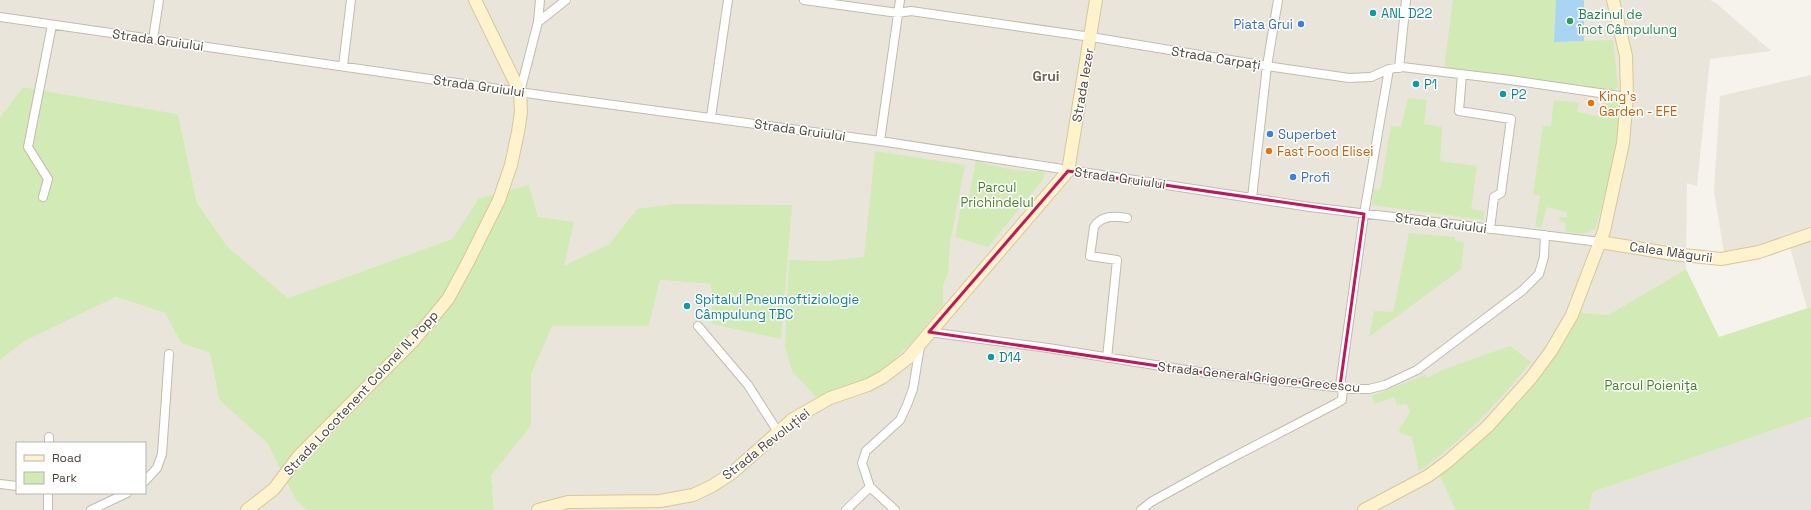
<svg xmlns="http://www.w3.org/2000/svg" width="1811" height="510" viewBox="0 0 1811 510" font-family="'Space Grotesk',sans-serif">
<rect width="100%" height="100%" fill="#f6f3ec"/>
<!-- residential -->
<path fill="#eae5da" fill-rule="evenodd" d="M0,0H1710L1716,3L1771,51L1710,59L1697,186L1687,183L1686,269L1608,315L1579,312L1570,335L1527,393L1488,433L1455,508L1453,510H494L491,476L531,426V375L552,325L649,326L660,280L711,284L781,339L637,209L609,244L564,267L538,217L529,186L479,198L452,239L288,298L227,246L197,201L178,114L23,87L0,117Z
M1811,75V307L1807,308L1788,240L1724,253L1714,191L1720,96Z
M116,297L165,313L181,343L210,353L219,400L267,443L295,499L307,510H0V360L25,341ZM17,443H145V493H17Z"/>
<!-- industrial -->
<path fill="#e6e2dd" d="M1811,417V510H1589L1593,492Z"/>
<!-- green -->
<path fill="#d2eab5" d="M1453,0H1556L1554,42L1613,40L1618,87L1613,91L1444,69Z
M23,87L178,114L197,202L227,246L288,298L452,239L479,198L529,185L538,217L574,222L564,266L609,244L637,209L674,204L792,205L781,339L712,324L711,284L660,280L649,326H552L531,375V426L491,476L494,510H307L295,499L267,443L219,400L210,353L181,343L165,313L116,297L25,341L0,360V117Z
M1408,98L1427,100L1424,124L1442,127L1440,161L1477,166L1471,209L1484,211V220L1372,205L1373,189L1380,190L1391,126L1401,127Z
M1554,100L1579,103L1577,112L1602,117L1606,100L1622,101L1612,168L1596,227C1587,236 1577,234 1565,231L1566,223L1559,221L1560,217L1567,218V212L1547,207L1541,228L1535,226L1540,196L1533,194L1543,126H1551Z
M875,151L965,165L950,242L948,273L943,285V305L913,341L879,374L816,397L792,371L785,347L789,260L827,261L864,257Z
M976,160C992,167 1025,173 1042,171L1045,173L1042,181L988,247L955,237L961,207L967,208Z
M1409,233L1455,237V241L1464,242L1461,269L1369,337L1374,311L1393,312Z
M1686,269L1719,337L1811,307V417L1593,492L1589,510H1453L1455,508L1439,474C1493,429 1551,380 1579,312L1608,315Z
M1510,346L1531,362C1498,403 1462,441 1419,471L1412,437L1400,433L1399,429L1410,412L1407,404L1397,405L1394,397L1374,404L1372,396L1425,375L1427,378L1442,370Z"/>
<!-- water -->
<path fill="#a9d4f2" d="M1556,0H1584V41L1554,42Z"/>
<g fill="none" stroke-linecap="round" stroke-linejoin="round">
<!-- street casing -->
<g stroke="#c2bbae" stroke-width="10">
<path id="street" d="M804,0L898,13L911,11L1091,37L1267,66L1349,78L1371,77L1389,69L1402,67L1510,80L1627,97
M0,17L547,96L880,141L1310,207L1600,242
M538,22L540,0
M153,39L159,0
M343,66L351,0
M1399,68L1406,0
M1462,74L1459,111L1511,119L1501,193L1494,197L1490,229
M520,92L538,22L566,0
M711,117L728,0
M880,141L900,0
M43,197L48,179L28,147L52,25
M1252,198L1267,66L1278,0
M698,326L748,385L778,432
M929,332L1048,348L1199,372L1353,389H1369L1385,385L1417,370L1523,290L1539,274L1544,257L1545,235
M1107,358L1117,260L1090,256L1094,227C1101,215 1115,216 1127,218
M1340,386L1364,214L1389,69
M49,443V437
M145,481L157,468L162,454L169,354
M0,484L17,486
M48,493V510
M91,510L127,493
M846,510L870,487
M895,510L870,487L862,463L866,451L900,420L907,405L913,389L920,346
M1141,510L1151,502L1218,465L1337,403L1342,400L1343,386"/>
</g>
<!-- secondary casing -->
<g stroke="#d6c79b" stroke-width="14">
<path id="secondary" d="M1600,242L1673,254L1721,259L1759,252L1811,234
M247,510L274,489L298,457L414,340L448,299L468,262L499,200L511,165L518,132L521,112L520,92L475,0
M538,510L568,502L660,501L693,495L712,486L732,473L793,419L830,398L868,385L883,377L908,358L1068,171L1096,0
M1364,510L1428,476L1447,462L1488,426L1531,378L1551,351L1572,315L1604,231L1623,143L1627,97L1626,56L1613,0"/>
</g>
<!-- street -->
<use href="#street" stroke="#fff" stroke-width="8"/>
<!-- secondary -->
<use href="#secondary" stroke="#fff3cd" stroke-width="12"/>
</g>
<!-- marked area -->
<path fill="none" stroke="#c2185b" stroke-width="3" stroke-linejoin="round" d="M1068,171L1364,214L1340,386L1199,372L929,332Z"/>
<!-- markers -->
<g fill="#0f9aa8" stroke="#fff" stroke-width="1.5">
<circle cx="1373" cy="13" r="4"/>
<circle cx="1416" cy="84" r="4"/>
<circle cx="1503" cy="94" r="4"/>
<circle cx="687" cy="306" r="4"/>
<circle cx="991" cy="357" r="4"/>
</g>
<circle fill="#2e9e5b" stroke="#fff" stroke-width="1.5" cx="1570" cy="21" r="4"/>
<g fill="#3f7fe0" stroke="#fff" stroke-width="1.5">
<circle cx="1301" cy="24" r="4"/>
<circle cx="1270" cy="134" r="4"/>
<circle cx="1293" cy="177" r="4"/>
</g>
<g fill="#e8710a" stroke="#fff" stroke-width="1.5">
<circle cx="1591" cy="103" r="4"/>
<circle cx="1269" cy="151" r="4"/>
</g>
<g text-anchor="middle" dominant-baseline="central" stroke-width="3" stroke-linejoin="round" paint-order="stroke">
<!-- culture labels -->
<g font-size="13" fill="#0d838f" stroke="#fff" text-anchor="start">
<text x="1381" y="13">ANL D22</text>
<text x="1424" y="84">P1</text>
<text x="1511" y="94">P2</text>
<text x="695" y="299">Spitalul Pneumoftiziologie<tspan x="695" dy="15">Câmpulung TBC</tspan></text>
<text x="999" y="357">D14</text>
</g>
<!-- leisure labels -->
<g font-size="13" fill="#27864d" stroke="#fff" text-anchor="start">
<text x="1578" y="14">Bazinul de<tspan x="1578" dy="15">înot Câmpulung</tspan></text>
</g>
<!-- shop labels -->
<g font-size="13" fill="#366cbe" stroke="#fff" text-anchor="start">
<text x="1293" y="24" text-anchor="end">Piata Grui</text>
<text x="1278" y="134">Superbet</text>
<text x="1301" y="177">Profi</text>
</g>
<!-- street labels -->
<g font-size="13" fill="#4b4439" stroke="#fff">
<text transform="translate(158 40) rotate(8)">Strada Gruiului</text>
<text transform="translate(1216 58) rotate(9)">Strada Carpați</text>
<text transform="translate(1083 85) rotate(-80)">Strada Iezer</text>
<text transform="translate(479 86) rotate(8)">Strada Gruiului</text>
<text transform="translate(800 130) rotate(8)">Strada Gruiului</text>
<text transform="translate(1120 178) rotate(8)">Strada Gruiului</text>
<text transform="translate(1441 223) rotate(7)">Strada Gruiului</text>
<text transform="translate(1671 252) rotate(8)">Calea Măgurii</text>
<text transform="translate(1259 377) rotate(6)">Strada General Grigore Grecescu</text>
<text transform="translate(361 393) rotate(-47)">Strada Locotenent Colonel N. Popp</text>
<text transform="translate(766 444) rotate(-38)">Strada Revoluției</text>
</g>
<!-- food labels -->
<g font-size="13" fill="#c56008" stroke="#fff" text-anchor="start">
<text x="1599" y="96">King's<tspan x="1599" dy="15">Garden - EFE</tspan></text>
<text x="1277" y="151">Fast Food Elisei</text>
</g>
<!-- park labels -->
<g font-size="13" fill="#4a7f2a" stroke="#fff">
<text x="997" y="187">Parcul<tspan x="997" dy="15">Prichindelul</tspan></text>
<text x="1651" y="385">Parcul Poieniţa</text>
</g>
<!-- neighbourhood labels -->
<g font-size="14" font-weight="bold" fill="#6e6250" stroke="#fff">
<text x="1046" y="76">Grui</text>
</g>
</g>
<!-- legend -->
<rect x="16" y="442" width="130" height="52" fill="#ffffff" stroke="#b7b4b0"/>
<rect x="24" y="455" width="20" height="6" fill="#fff3cd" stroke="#b7b4b0"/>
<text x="52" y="462" font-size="12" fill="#4b4439">Road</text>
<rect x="24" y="472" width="20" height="12" fill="#d2eab5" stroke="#b7b4b0"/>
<text x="52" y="482" font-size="12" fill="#4b4439">Park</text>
</svg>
